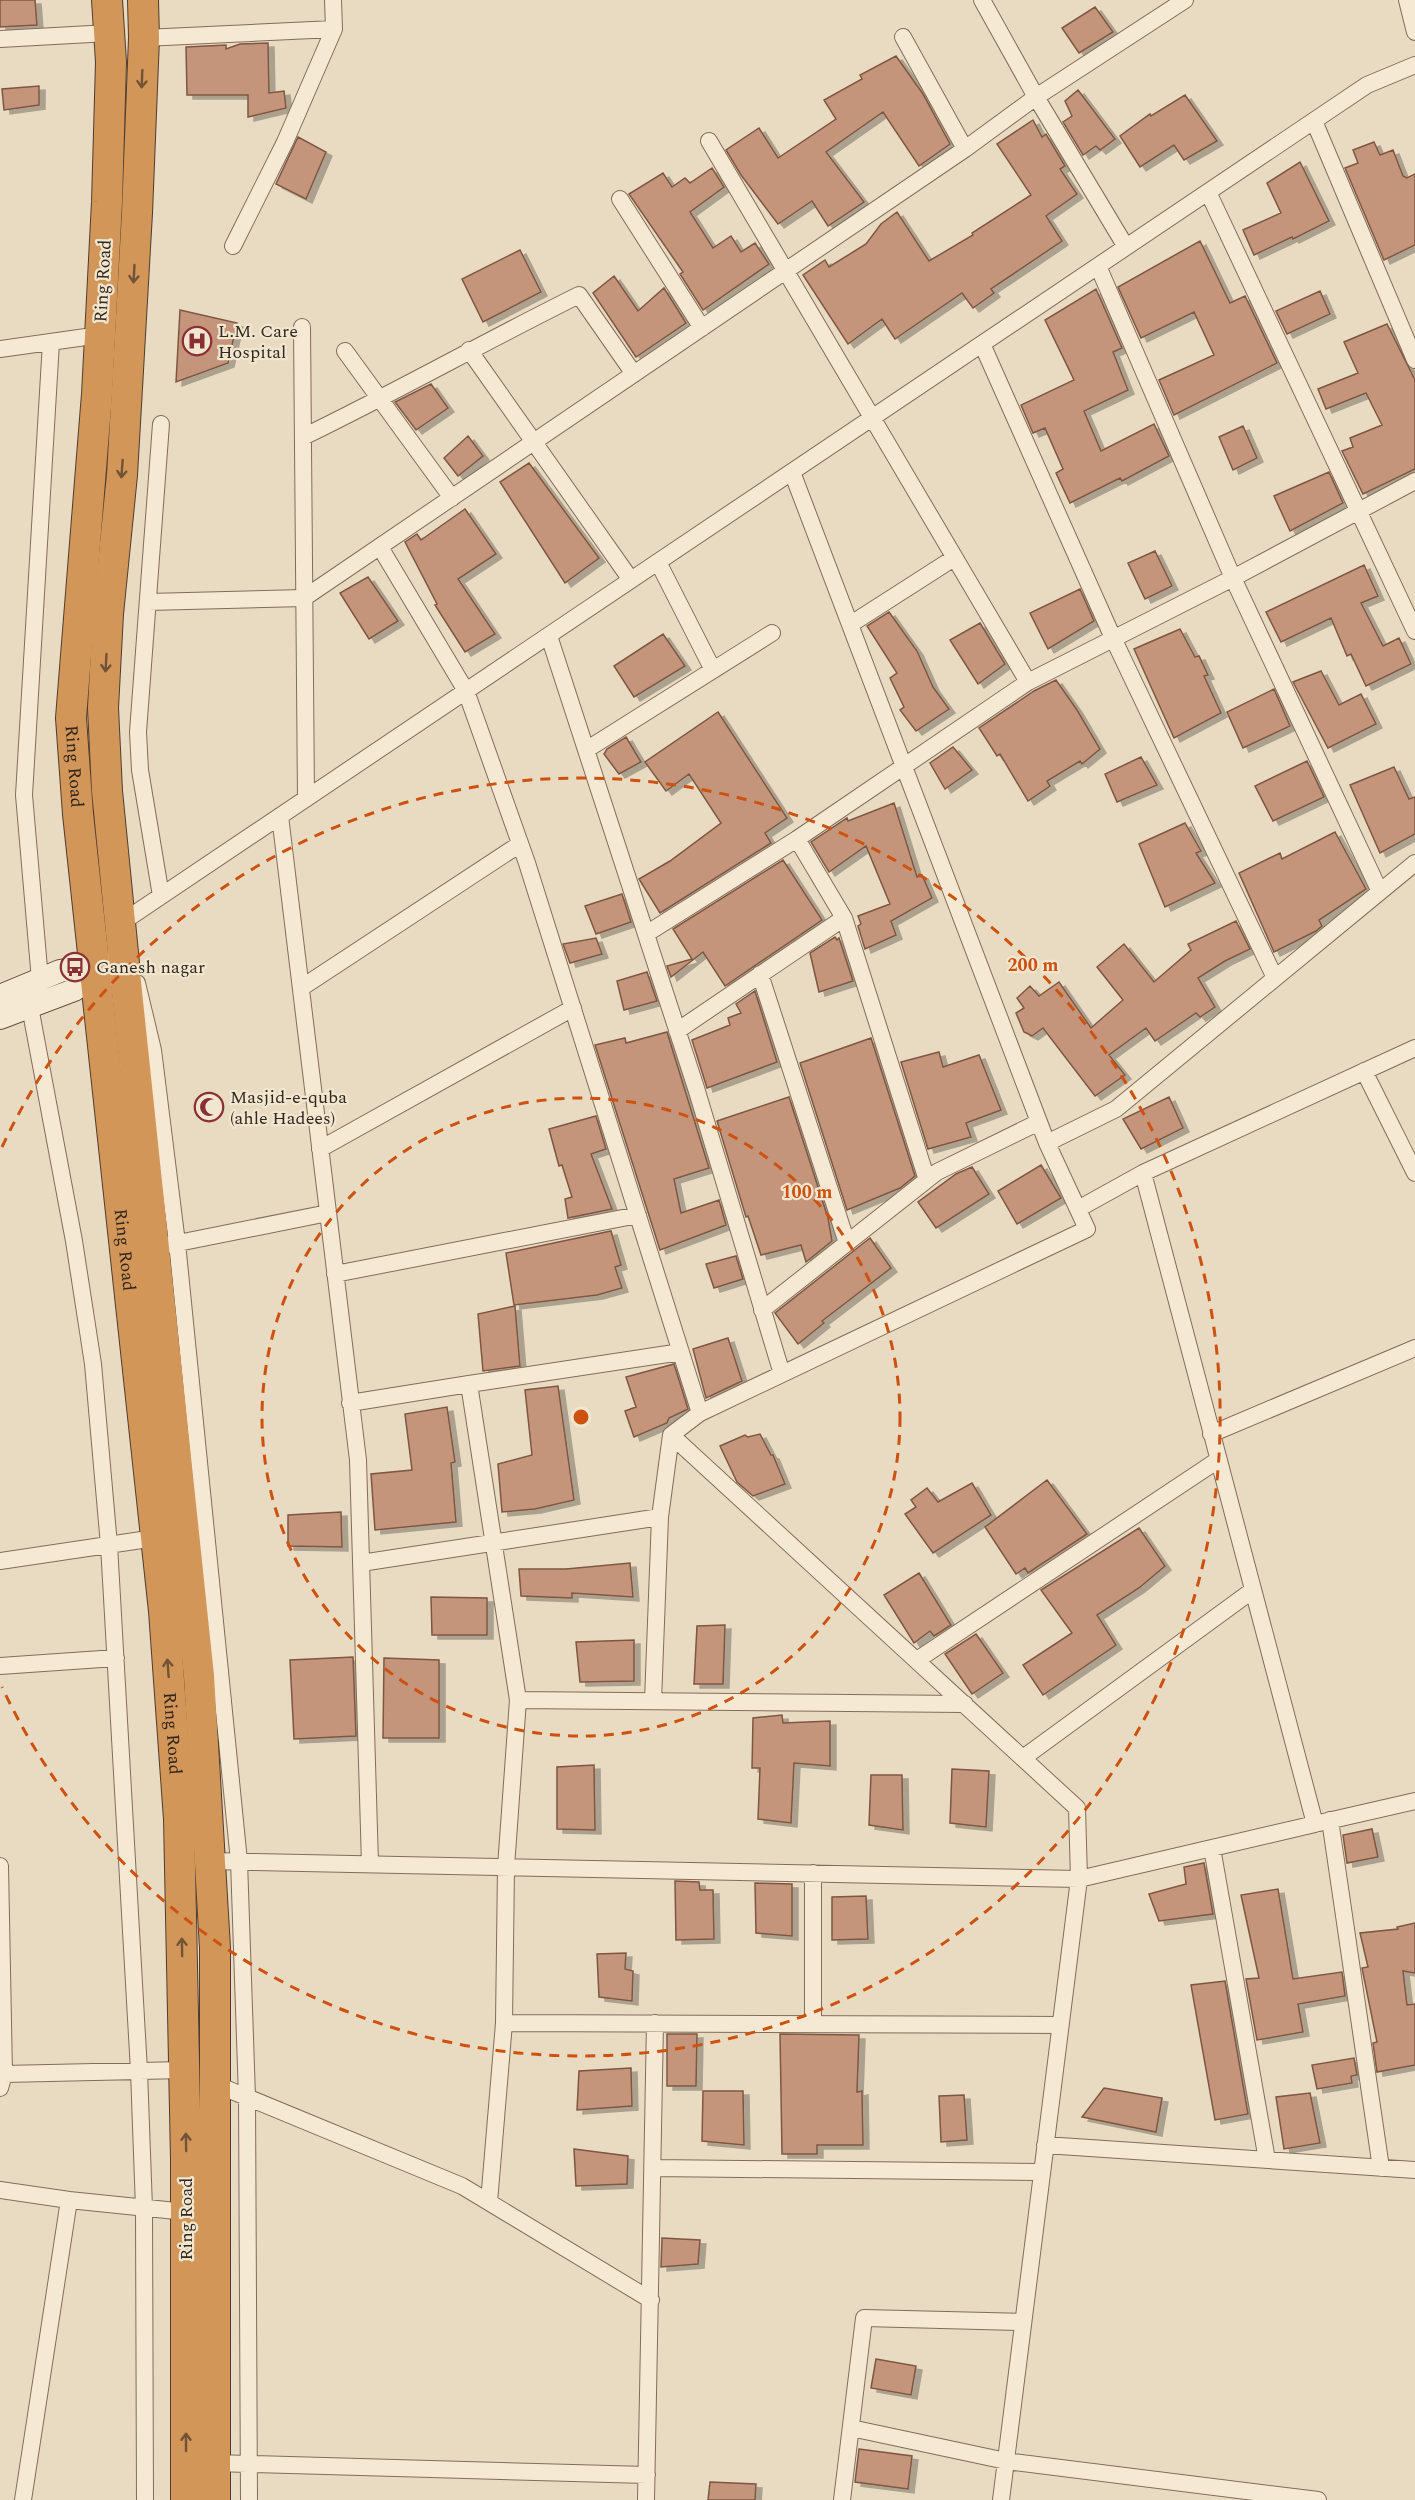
<svg xmlns="http://www.w3.org/2000/svg" width="1415" height="2500" viewBox="0 0 1415 2500" font-family="Spectral,serif">
<defs>
<filter id="shadow"><feDropShadow dx="6" dy="4" stdDeviation="0" flood-color="#0004"/></filter>
</defs>
<rect width="100%" height="100%" fill="#e9dbc1"/>
<!-- building -->
<path fill="#c4957a" stroke="#7e5743" stroke-width="1.5" filter="url(#shadow)" d="M0,0H35L37,25L0,27Z
M1095,7L1113,32L1079,53L1062,28Z
M268,43L269,93L284,91L286,108L248,117V95H187L186,47L226,45V49L240,44Z
M896,56L923,94L950,144L919,166L883,112L826,152L864,202L828,226L812,201L778,224L741,175L726,150L759,128L778,158L836,119L824,100L862,79L860,75Z
M39,86V105L4,110L2,89Z
M1078,90L1115,139L1100,150L1096,146L1083,155L1063,122L1072,116L1065,101Z
M1185,95L1217,141L1184,160L1174,145L1140,167L1120,136L1150,114L1151,116Z
M1033,120L1042,137L1046,134L1065,166L1060,169L1077,194L1046,216L1062,241L991,289L994,293L973,308L962,293L895,339L882,319L848,344L803,275L825,260L829,267L866,244L881,224L897,212L929,261L973,235L972,233L1031,195L997,144Z
M298,137L326,152L306,199L276,184Z
M1374,142L1380,155L1393,150L1403,176L1407,178L1415,174V245L1384,260L1345,168L1358,163L1353,150Z
M1300,162L1329,221L1293,239L1292,237L1254,255L1243,230L1281,213L1267,183Z
M712,168L724,187L690,212L713,248L731,236L741,252L755,243L769,264L703,310L680,274L683,272L629,194L663,173L672,187L685,178L690,183Z
M1200,241L1230,303L1245,296L1277,363L1174,415L1159,380L1214,355L1194,312L1141,338L1118,287Z
M520,250L541,292L483,322L462,279Z
M614,276L638,311L664,288L686,323L636,357L593,293Z
M1096,289L1122,348L1113,352L1128,390L1084,411L1101,451L1154,424L1169,456L1122,481L1120,478L1070,503L1056,473L1063,469L1045,428L1033,433L1021,405L1074,380L1045,320Z
M1320,291L1330,314L1287,334L1276,311Z
M180,310L237,323L228,363L176,382Z
M1387,324L1415,380V469L1363,494L1342,451L1353,447L1350,438L1382,425L1366,393L1326,409L1318,389L1358,373L1344,342Z
M431,384L448,408L416,430L395,402Z
M1243,426L1257,458L1233,470L1219,437Z
M468,436L483,456L458,476L444,458Z
M529,463L599,558L565,583L500,482Z
M1329,472L1343,503L1290,531L1274,496Z
M465,509L496,554L458,579L495,634L465,652L435,605L437,604L405,542L417,534L421,540Z
M1155,551L1172,586L1145,599L1128,563Z
M1364,565L1378,596L1361,603L1383,646L1399,638L1411,664L1366,686L1351,654L1347,656L1331,618L1281,642L1266,612Z
M368,577L398,621L369,639L340,593Z
M1080,589L1094,621L1048,649L1030,613Z
M889,612L917,651L933,687L949,709L916,731L900,710L904,707L890,678L897,673L867,626Z
M980,623L1005,664L978,684L950,640Z
M1180,629L1195,657L1199,656L1208,675L1204,676L1221,713L1174,738L1134,649Z
M663,634L685,666L634,697L614,666Z
M1321,671L1339,705L1361,694L1376,724L1328,748L1293,682Z
M1056,680L1077,710L1100,749L1082,764L1080,761L1047,781L1050,786L1028,801L1000,754L997,756L979,728L1034,691Z
M1274,689L1290,726L1243,748L1227,712Z
M718,712L787,818L765,833L771,843L660,913L639,879L670,861L721,823L689,774L666,791L645,762Z
M626,737L641,762L619,774L604,754L607,749Z
M953,747L972,770L945,789L930,763Z
M1141,757L1157,785L1117,802L1105,774Z
M1307,761L1324,797L1273,821L1255,786Z
M1394,767L1409,799L1415,797V834L1380,853L1350,785Z
M894,803L917,877L922,875L932,898L891,921L896,935L865,949L858,926L861,924L858,916L890,904L866,846L829,872L811,842L847,818L848,821Z
M1185,823L1201,851L1196,853L1215,883L1165,907L1139,844Z
M1335,832L1366,889L1319,920L1322,926L1316,931L1274,952L1239,873L1280,853L1282,859Z
M783,860L822,920L725,986L703,952L671,977L667,966L692,959L673,929Z
M622,894L631,922L596,934L585,906Z
M1236,921L1250,949L1225,961L1198,978L1215,1007L1200,1017L1196,1013L1155,1041L1146,1028L1109,1055L1125,1075L1095,1096L1043,1028L1032,1036L1024,1032L1016,1013L1024,1008L1017,998L1030,986L1039,996L1059,982L1091,1028L1123,1000L1097,967L1124,944L1154,982L1191,950L1188,944Z
M835,937L837,940L839,938L853,981L819,992L810,953Z
M596,938L602,954L570,963L563,944Z
M647,972L657,1001L624,1010L617,981Z
M755,991L777,1062L707,1088L692,1040L730,1025L728,1018L741,1013L736,1004Z
M667,1032L709,1168L674,1179L681,1213L719,1200L726,1225L660,1250L595,1045L625,1038L626,1043Z
M871,1038L915,1176L900,1188L847,1210L800,1063Z
M939,1052L943,1067L979,1055L1001,1110L966,1123L971,1137L928,1149L901,1062Z
M789,1097L828,1218L832,1241L806,1262L801,1245L761,1255L748,1216L746,1217L717,1121Z
M1169,1097L1183,1128L1141,1149L1123,1119Z
M596,1116L606,1149L591,1154L612,1209L568,1218L565,1199L572,1197L562,1165L559,1166L549,1129Z
M1041,1165L1061,1198L1017,1224L998,1191Z
M972,1167L989,1194L936,1228L918,1202L956,1174Z
M611,1231L621,1265L615,1267L622,1288L597,1295L514,1305L506,1253Z
M870,1238L891,1268L822,1321L824,1323L798,1344L775,1313Z
M736,1256L743,1279L714,1288L706,1264Z
M515,1306L520,1366L483,1371L478,1314Z
M728,1338L742,1381L706,1398L693,1349Z
M674,1364L688,1409L669,1418L667,1423L634,1437L625,1411L636,1407L626,1377Z
M558,1386L574,1500L535,1509L502,1512L498,1464L532,1455L525,1390Z
M447,1407L455,1462L451,1463L456,1522L375,1530L371,1474L412,1470L405,1414Z
M760,1434L771,1455H773L785,1484L753,1496L737,1482L720,1446L745,1435L748,1437Z
M1047,1480L1087,1534L1028,1573L1025,1568L1016,1574L985,1527Z
M972,1483L991,1515L933,1553L905,1514L916,1507L911,1500L927,1488L938,1502Z
M341,1512L342,1547L288,1546V1515Z
M1139,1528L1165,1566L1139,1588L1097,1615L1116,1645L1043,1695L1023,1665L1072,1633L1041,1590Z
M630,1563L633,1597L572,1593V1598L521,1596L519,1569H566Z
M919,1573L951,1625L934,1636L930,1631L914,1643L884,1595Z
M431,1597L487,1598V1635H432Z
M725,1625L723,1684H694L697,1626Z
M976,1634L1003,1673L972,1694L945,1654Z
M634,1640V1681L580,1682L576,1642Z
M353,1657L356,1736L294,1739L290,1660Z
M384,1658L439,1660V1738H383Z
M782,1715L783,1723L830,1721V1766L794,1763L791,1823L758,1819L760,1768H752L753,1718Z
M594,1765L595,1830L557,1829V1767Z
M952,1769L989,1771L986,1827L950,1823Z
M871,1775H902L903,1830L869,1825Z
M1372,1829L1378,1857L1347,1863L1343,1835Z
M1204,1863L1213,1914L1159,1921L1149,1894L1186,1884L1184,1867Z
M675,1881L699,1882L700,1890H713L714,1939L676,1940Z
M755,1883L792,1884V1936L756,1933Z
M1278,1889L1293,1979L1342,1972L1345,1996L1298,2004L1303,2032L1257,2040L1246,1979L1259,1978L1241,1895Z
M866,1896L868,1939L832,1940V1897Z
M1415,1923V1973L1403,1971L1407,2005L1415,2004V2065L1377,2072L1373,2043L1377,2042L1362,1968L1368,1967L1360,1933L1398,1929L1397,1927Z
M626,1953L625,1969L633,1971L632,2001L599,1997L597,1954Z
M1225,1981L1248,2114L1215,2120L1191,1985Z
M667,2034H697L696,2086H667Z
M780,2034L859,2035L857,2092L862,2091L863,2145H817V2154H782Z
M1354,2058L1357,2075L1351,2076L1352,2083L1317,2089L1312,2065Z
M631,2068L632,2106L577,2110L579,2071Z
M1104,2088L1162,2098L1156,2132L1082,2117Z
M703,2091H743L744,2145L702,2141Z
M1310,2093L1320,2143L1284,2149L1276,2097Z
M964,2095L967,2140L941,2142L939,2096Z
M574,2149L628,2156L627,2184L576,2186Z
M662,2238L700,2240L698,2264L661,2267Z
M876,2359L916,2366L911,2395L871,2388Z
M859,2449L912,2456L908,2489L855,2482Z
M710,2482L756,2484L755,2500H708Z"/>
<g fill="none" stroke-linecap="round" stroke-linejoin="round">
<!-- street casing -->
<g stroke="#816d5a" stroke-width="18">
<path id="street" d="M982,0L1036,97L1126,247
M1407,0L1415,32
M903,37L965,149
M144,38L334,29L333,0
M0,39L109,33
M1314,121L1415,360
M709,141L1028,682L1233,578L1415,481
M1208,192L1415,631
M620,199L702,328
M233,246L285,142L334,29
M1098,266L1233,578L1380,892
M302,327L306,799
M982,344L1113,638L1275,978
M0,349L100,335
M469,350L631,580
M345,351L452,498
M161,424L138,732L140,770L161,896
M303,437C396,392 486,341 579,295L634,374
M792,472L1047,1143L1116,1109L1415,863
M380,547L466,691L527,863L700,1413
M658,562L713,670
M148,602L304,598L965,149L1036,97L1185,0
M851,624L954,558
M549,636L696,1088L782,1374
M586,750L772,633
M280,816L358,1460L370,1864
M797,839L844,918
M121,923L1367,85L1415,65
M646,934L797,839L1028,682
M760,974L847,1243
M40,980L24,795L51,342
M137,983L153,1050L177,1243L239,1861L247,2097L249,2500
M301,988L520,844
M30,1007L74,1241L93,1364L109,1545L139,2071L144,2208L145,2500
M677,1031L844,918L927,1180
M1364,1071L1415,1173
M320,1149L573,1008
M1143,1173L1415,1048
M168,1245L328,1213
M335,1274L638,1215
M762,1310L937,1172L1039,1122
M350,1403L469,1384
M1211,1434L1415,1348
M0,1561L155,1538
M361,1563L660,1517L671,1435
M917,1660L1218,1460
M0,1666L116,1658
M518,1700L965,1704
M653,1701L660,1517
M1023,1758L1253,1590
M1330,1820L1381,2168
M1319,1823L1415,1801
M1212,1848L1267,2160
M210,1861L1079,1879L1077,1808L671,1435L700,1413L1087,1229L1047,1143
M0,1866L4,2074L0,2088
M504,2023L1060,2025
M813,2024V1873
M4,2074L184,2070
M215,2084L462,2186L651,2300
M1045,2145L1415,2170
M653,2168L1042,2172
M0,2190L69,2200
M489,2202L504,2023L506,1867L518,1700L469,1384L681,1352
M851,2428L1006,2461L1318,2500
M215,2463L647,2475
M23,2500L69,2200L186,2212
M646,2500L655,2023
M842,2500L864,2318L1023,2322
M1001,2500L1079,1879L1315,1824L1143,1173L1078,1209"/>
</g>
<!-- secondary casing -->
<g stroke="#634e3e" stroke-width="24">
<path id="secondary" d="M0,996L60,971L107,963
M0,1018L74,990L95,976L109,975"/>
</g>
<!-- highway casing -->
<g stroke="#4f3c2f" stroke-width="32">
<g id="highway">
<path id="s1" d="M107,0L111,62L107,202L97,394L71,718L78,814L164,1611L179,1819L186,2159V2500"/>
<path d="M143,0L144,38L137,213L122,475L108,614L103,708L107,791L125,973L199,1676L215,1948V2500"/>
</g>
</g>
<!-- street -->
<use href="#street" stroke="#f5e9d3" stroke-width="16"/>
<!-- secondary -->
<use href="#secondary" stroke="#f5e9d3" stroke-width="22"/>
<!-- highway -->
<use href="#highway" stroke="#d29659" stroke-width="30"/>
</g>
<!-- one-way arrows -->
<defs><path id="oneway-shaft" d="M-6 0H5M1.5-3L5.5 0L1.5 3" fill="none" stroke-width="1.6" stroke-linecap="round" stroke-linejoin="round" transform="scale(1.5)"/></defs>
<g stroke="#725335">
<use href="#oneway-shaft" transform="translate(142 79) rotate(92)"/>
<use href="#oneway-shaft" transform="translate(134 274) rotate(93)"/>
<use href="#oneway-shaft" transform="translate(122 469) rotate(94)"/>
<use href="#oneway-shaft" transform="translate(106 663) rotate(93)"/>
<use href="#oneway-shaft" transform="translate(168 1668) rotate(-94)"/>
<use href="#oneway-shaft" transform="translate(182 1947) rotate(-91)"/>
<use href="#oneway-shaft" transform="translate(186 2142) rotate(-91)"/>
<use href="#oneway-shaft" transform="translate(186 2442) rotate(-90)"/>
</g>
<!-- distance rings -->
<g fill="none" stroke="#cd510f" stroke-width="3" stroke-dasharray="10 8">
<circle cx="581" cy="1417" r="319"/>
<path d="M2 1147A639 639 0 1 1 2 1687"/>
</g>
<!-- icons -->
<defs>
<g id="hospital-ring" transform="scale(1.5)"><circle r="9.5" fill="#f1e6d0" stroke="#8a3035" stroke-width="1.5"/><path d="M-5-5h3v3.5h4V-5h3V5h-3V1.5h-4V5h-3Z" fill="#8a3035"/></g>
<g id="bus-ring" transform="scale(1.5)"><circle r="9.5" fill="#f1e6d0" stroke="#8a3035" stroke-width="1.5"/><path d="M-5-6H5V4H4V6H2V4H-2V6H-4V4H-5ZM-3.5-4V0h7V-4ZM-3.5 1.2v1.5H-2V1.2ZM2 1.2v1.5H3.5V1.2Z" fill="#8a3035"/></g>
<g id="mosque-ring" transform="scale(1.5)"><circle r="9.5" fill="#f1e6d0" stroke="#8a3035" stroke-width="1.5"/><path d="M3.5-4.9A6 6 0 1 0 3.5 4.9A5 5 0 1 1 3.5-4.9Z" fill="#8a3035"/></g>
</defs>
<g fill-rule="evenodd">
<use href="#hospital-ring" x="197" y="341"/>
<use href="#bus-ring" x="75" y="967"/>
<use href="#mosque-ring" x="209" y="1107"/>
</g>
<g text-anchor="middle" dominant-baseline="central" stroke-width="4.5" stroke-linejoin="round" paint-order="stroke">
<!-- street labels -->
<g font-size="18" fill="#32261d" stroke="#f1e6d0">
<text transform="translate(103 281) rotate(-87)">Ring Road</text>
<text stroke="none"><textPath href="#s1" startOffset="768">Ring Road</textPath></text>
<text stroke="none"><textPath href="#s1" startOffset="1254">Ring Road</textPath></text>
<text stroke="none"><textPath href="#s1" startOffset="1740">Ring Road</textPath></text>
<text transform="translate(186 2219) rotate(-90)">Ring Road</text>
</g>
<!-- poi labels -->
<g font-size="18" fill="#32261d" stroke="#f1e6d0" text-anchor="start">
<text x="218" y="331">L.M. Care<tspan x="218" dy="21">Hospital</tspan></text>
<text x="96" y="967">Ganesh nagar</text>
<text x="230" y="1097">Masjid-e-quba<tspan x="230" dy="21">(ahle Hadees)</tspan></text>
</g>
</g>
<circle cx="581" cy="1417" r="9" fill="#cd510f" stroke="#f1e6d0" stroke-width="3"/>
<g font-size="18" text-anchor="middle" font-weight="bold" fill="#cd510f" stroke="#f1e6d0" stroke-width="4.5" stroke-linejoin="round" paint-order="stroke">
<text x="1033" y="971">200 m</text>
<text x="807" y="1198">100 m</text>
</g>
</svg>
